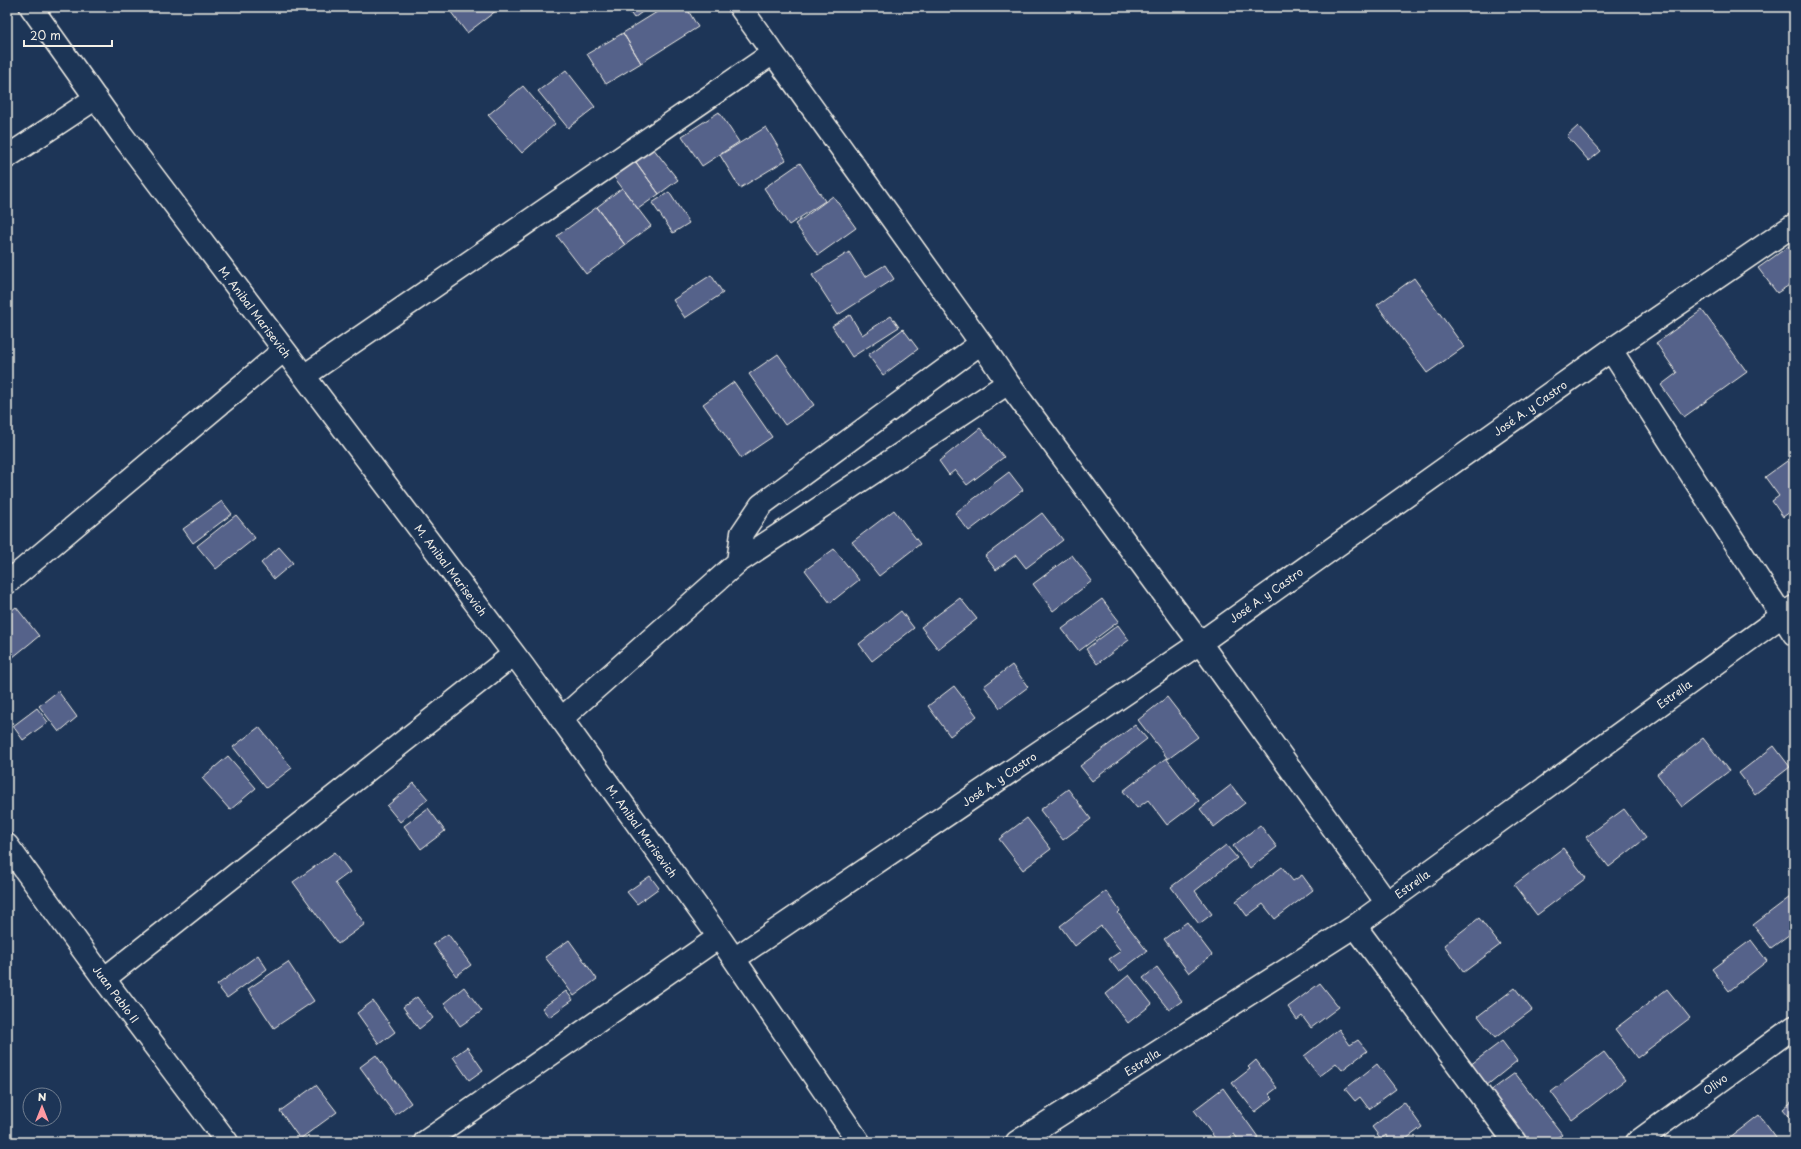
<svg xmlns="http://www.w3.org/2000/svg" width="1801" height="1149" viewBox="0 0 1801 1149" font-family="'Playpen Sans',sans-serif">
<rect width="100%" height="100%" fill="#1d3557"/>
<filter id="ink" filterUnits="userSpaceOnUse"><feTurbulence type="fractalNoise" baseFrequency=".025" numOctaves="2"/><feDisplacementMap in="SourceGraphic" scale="8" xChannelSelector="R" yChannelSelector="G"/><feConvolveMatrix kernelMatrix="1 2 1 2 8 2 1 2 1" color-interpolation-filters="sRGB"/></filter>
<g filter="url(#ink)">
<!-- building -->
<path fill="#55628a" stroke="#f4f1e8" d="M447,7H501L467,33Z
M626,7H649L634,18Z
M665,7H686L698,27L641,63L623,33Z
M623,33L641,63L606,84L587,54Z
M566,70L595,107L568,128L538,91Z
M523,86L555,124L522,153L488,115Z
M719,112L739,142L702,166L682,136Z
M1578,126L1601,151L1589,161L1567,136Z
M766,127L786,160L740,188L720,155Z
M653,148L678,180L659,194L636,162Z
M635,161L659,194L638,209L614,177Z
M800,163L825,201L789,225L764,188Z
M622,188L651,226L625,245L597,207Z
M669,192L689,223L673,233L652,203Z
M833,196L856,228L818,255L795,224Z
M597,207L625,245L586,274L557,236Z
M1789,246L1794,252V282L1777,293L1758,268Z
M849,252L865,277L885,265L894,279L838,315L812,275Z
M711,275L723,293L685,318L673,300Z
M1414,278L1464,347L1427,373L1377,305Z
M1702,310L1747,372L1684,417L1661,385L1677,373L1656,343Z
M850,315L862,335L891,316L899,327L852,357L832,326Z
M903,329L918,349L883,375L868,355Z
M778,354L814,405L785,425L749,374Z
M734,382L772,437L741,458L703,404Z
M980,428L1004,457L967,485L955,470L949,475L939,461Z
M1794,456V509L1783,517L1772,501L1779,496L1765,477Z
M1009,472L1023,490L969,531L955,513Z
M222,501L232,514L193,543L183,529Z
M894,510L920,544L879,576L852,542Z
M1042,513L1063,540L1026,568L1016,555L996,570L985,556Z
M236,515L255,538L216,569L197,546Z
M279,547L293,563L274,579L261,563Z
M834,549L859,580L830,603L805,570Z
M1072,555L1092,581L1053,611L1033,584Z
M960,598L977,619L938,649L921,627Z
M1102,599L1119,621L1079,651L1062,629Z
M16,607L39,636L7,662V614Z
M901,611L914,628L872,661L859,644Z
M1118,625L1129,640L1097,664L1086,649Z
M1012,665L1028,687L1000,708L984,686Z
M954,686L977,716L950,736L928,706Z
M58,691L77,717L59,732L39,706Z
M1167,697L1198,737L1168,759L1138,720Z
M37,708L48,722L23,740L13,726Z
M1135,725L1147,739L1092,781L1080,766Z
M259,727L292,768L266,788L233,747Z
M1703,738L1729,771L1682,807L1657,774Z
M1774,746L1790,767L1755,794L1739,773Z
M228,756L256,788L230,810L202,778Z
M1166,758L1199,801L1167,825L1148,800L1137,808L1123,791Z
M414,783L428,799L400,822L387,806Z
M1231,785L1245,803L1214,827L1200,809Z
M1068,789L1091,819L1063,840L1040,810Z
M428,808L445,831L421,849L404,826Z
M1624,809L1646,838L1609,867L1586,837Z
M1027,818L1051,849L1023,870L999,839Z
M1260,825L1277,847L1250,868L1233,846Z
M1226,845L1237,858L1195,891L1212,914L1199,924L1171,887Z
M1563,848L1586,878L1537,915L1514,885Z
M335,852L350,872L335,883L365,924L338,944L293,882Z
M1282,867L1293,881L1302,875L1313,890L1275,919L1263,904L1247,916L1236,901Z
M650,876L659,888L637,904L627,892Z
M1106,891L1120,911L1118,913L1147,951L1119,972L1109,959L1121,951L1101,926L1075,946L1060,926Z
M1794,894V931L1771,948L1753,925Z
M1479,918L1500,945L1464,972L1444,945Z
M1187,922L1212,955L1189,973L1164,939Z
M448,934L471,965L456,976L433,944Z
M569,940L597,979L574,996L545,957Z
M1751,940L1767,961L1729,991L1712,969Z
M258,955L267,969L227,998L217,985Z
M288,962L314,1001L274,1028L248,989Z
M1157,967L1182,1001L1169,1010L1143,978Z
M1129,975L1152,1004L1128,1023L1106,994Z
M1320,983L1339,1007L1311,1028L1302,1016L1297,1020L1288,1007Z
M464,987L482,1011L460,1026L444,1003Z
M1515,988L1532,1010L1495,1038L1478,1016Z
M1667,989L1690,1018L1637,1058L1615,1029Z
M566,991L573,1000L549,1017L542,1008Z
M417,997L433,1018L419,1029L403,1007Z
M373,1001L395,1032L379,1044L357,1013Z
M1339,1029L1350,1045L1358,1040L1367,1051L1342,1070L1336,1063L1319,1076L1304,1056Z
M1502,1041L1517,1061L1486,1086L1470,1065Z
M467,1047L483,1070L469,1080L453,1057Z
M1604,1052L1625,1080L1572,1120L1551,1092Z
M376,1055L411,1103L395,1115L360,1067Z
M1256,1060L1277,1088L1269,1094L1273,1098L1255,1112L1232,1083L1250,1069L1248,1067Z
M1377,1064L1396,1089L1369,1109L1360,1097L1355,1101L1345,1089Z
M1515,1073L1562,1134L1551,1142H1528L1489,1092Z
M316,1085L337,1112L300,1139L280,1111Z
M1223,1088L1258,1137L1251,1142H1240L1234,1134L1223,1142H1218L1194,1110Z
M1794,1100V1122L1783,1109Z
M1404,1102L1422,1127L1402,1142H1391L1386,1135L1381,1139L1372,1127Z
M1759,1115L1779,1142H1724Z"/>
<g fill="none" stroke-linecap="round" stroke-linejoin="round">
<!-- minor casing -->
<g stroke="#f4f1e8" stroke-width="25">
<path id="minor" d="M31,7L122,135L523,666L719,937L859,1142
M740,7L981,343L1008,383L1200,643L1387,903
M7,157L96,98
M981,343L761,505L742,533L738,562L1008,383
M1611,350L1794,634
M304,376L773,53
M7,583L284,350
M561,719L738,562
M7,845L104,979L227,1142
M1355,926L1515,1142
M734,959L1200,643L1611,350L1794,225
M104,979L514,654
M425,1142L719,937
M1017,1142L1355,926L1794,607
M1637,1142L1794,1027"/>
</g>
<!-- minor -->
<use href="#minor" stroke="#1d3557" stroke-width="22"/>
</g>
</g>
<g text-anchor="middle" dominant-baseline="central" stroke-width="3" stroke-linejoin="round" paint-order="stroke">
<!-- street labels -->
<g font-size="11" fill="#f4f1e8" stroke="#1d3557">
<text transform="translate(255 312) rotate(53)">M. Anibal Marisevich</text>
<text transform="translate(1530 408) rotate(-35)">José A. y Castro</text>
<text transform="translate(451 570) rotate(53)">M. Anibal Marisevich</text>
<text transform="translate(1266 595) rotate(-35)">José A. y Castro</text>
<text transform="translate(1674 694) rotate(-36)">Estrella</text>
<text transform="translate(999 779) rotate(-34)">José A. y Castro</text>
<text transform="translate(642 831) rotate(54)">M. Anibal Marisevich</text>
<text transform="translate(1412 884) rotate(-36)">Estrella</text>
<text transform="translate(116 994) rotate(53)">Juan Pablo II</text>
<text transform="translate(1142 1062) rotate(-33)">Estrella</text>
<text transform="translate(1715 1084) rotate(-36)">Olivo</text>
</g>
</g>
<!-- margin -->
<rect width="1801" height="1149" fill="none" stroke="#1d3557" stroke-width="24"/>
<rect x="12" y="12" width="1777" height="1125" fill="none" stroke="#f4f1e8" stroke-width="1.5" filter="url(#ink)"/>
<!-- north arrow -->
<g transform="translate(42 1107)"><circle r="19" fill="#1d3557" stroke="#738091"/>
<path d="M0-3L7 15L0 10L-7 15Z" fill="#ff9aa2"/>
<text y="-6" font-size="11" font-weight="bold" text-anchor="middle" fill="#f4f1e8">N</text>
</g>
<!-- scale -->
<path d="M24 40v6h88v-6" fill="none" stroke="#f4f1e8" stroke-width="2"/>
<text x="30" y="40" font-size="12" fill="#f4f1e8" stroke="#1d3557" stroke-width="3" paint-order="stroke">20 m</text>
</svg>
